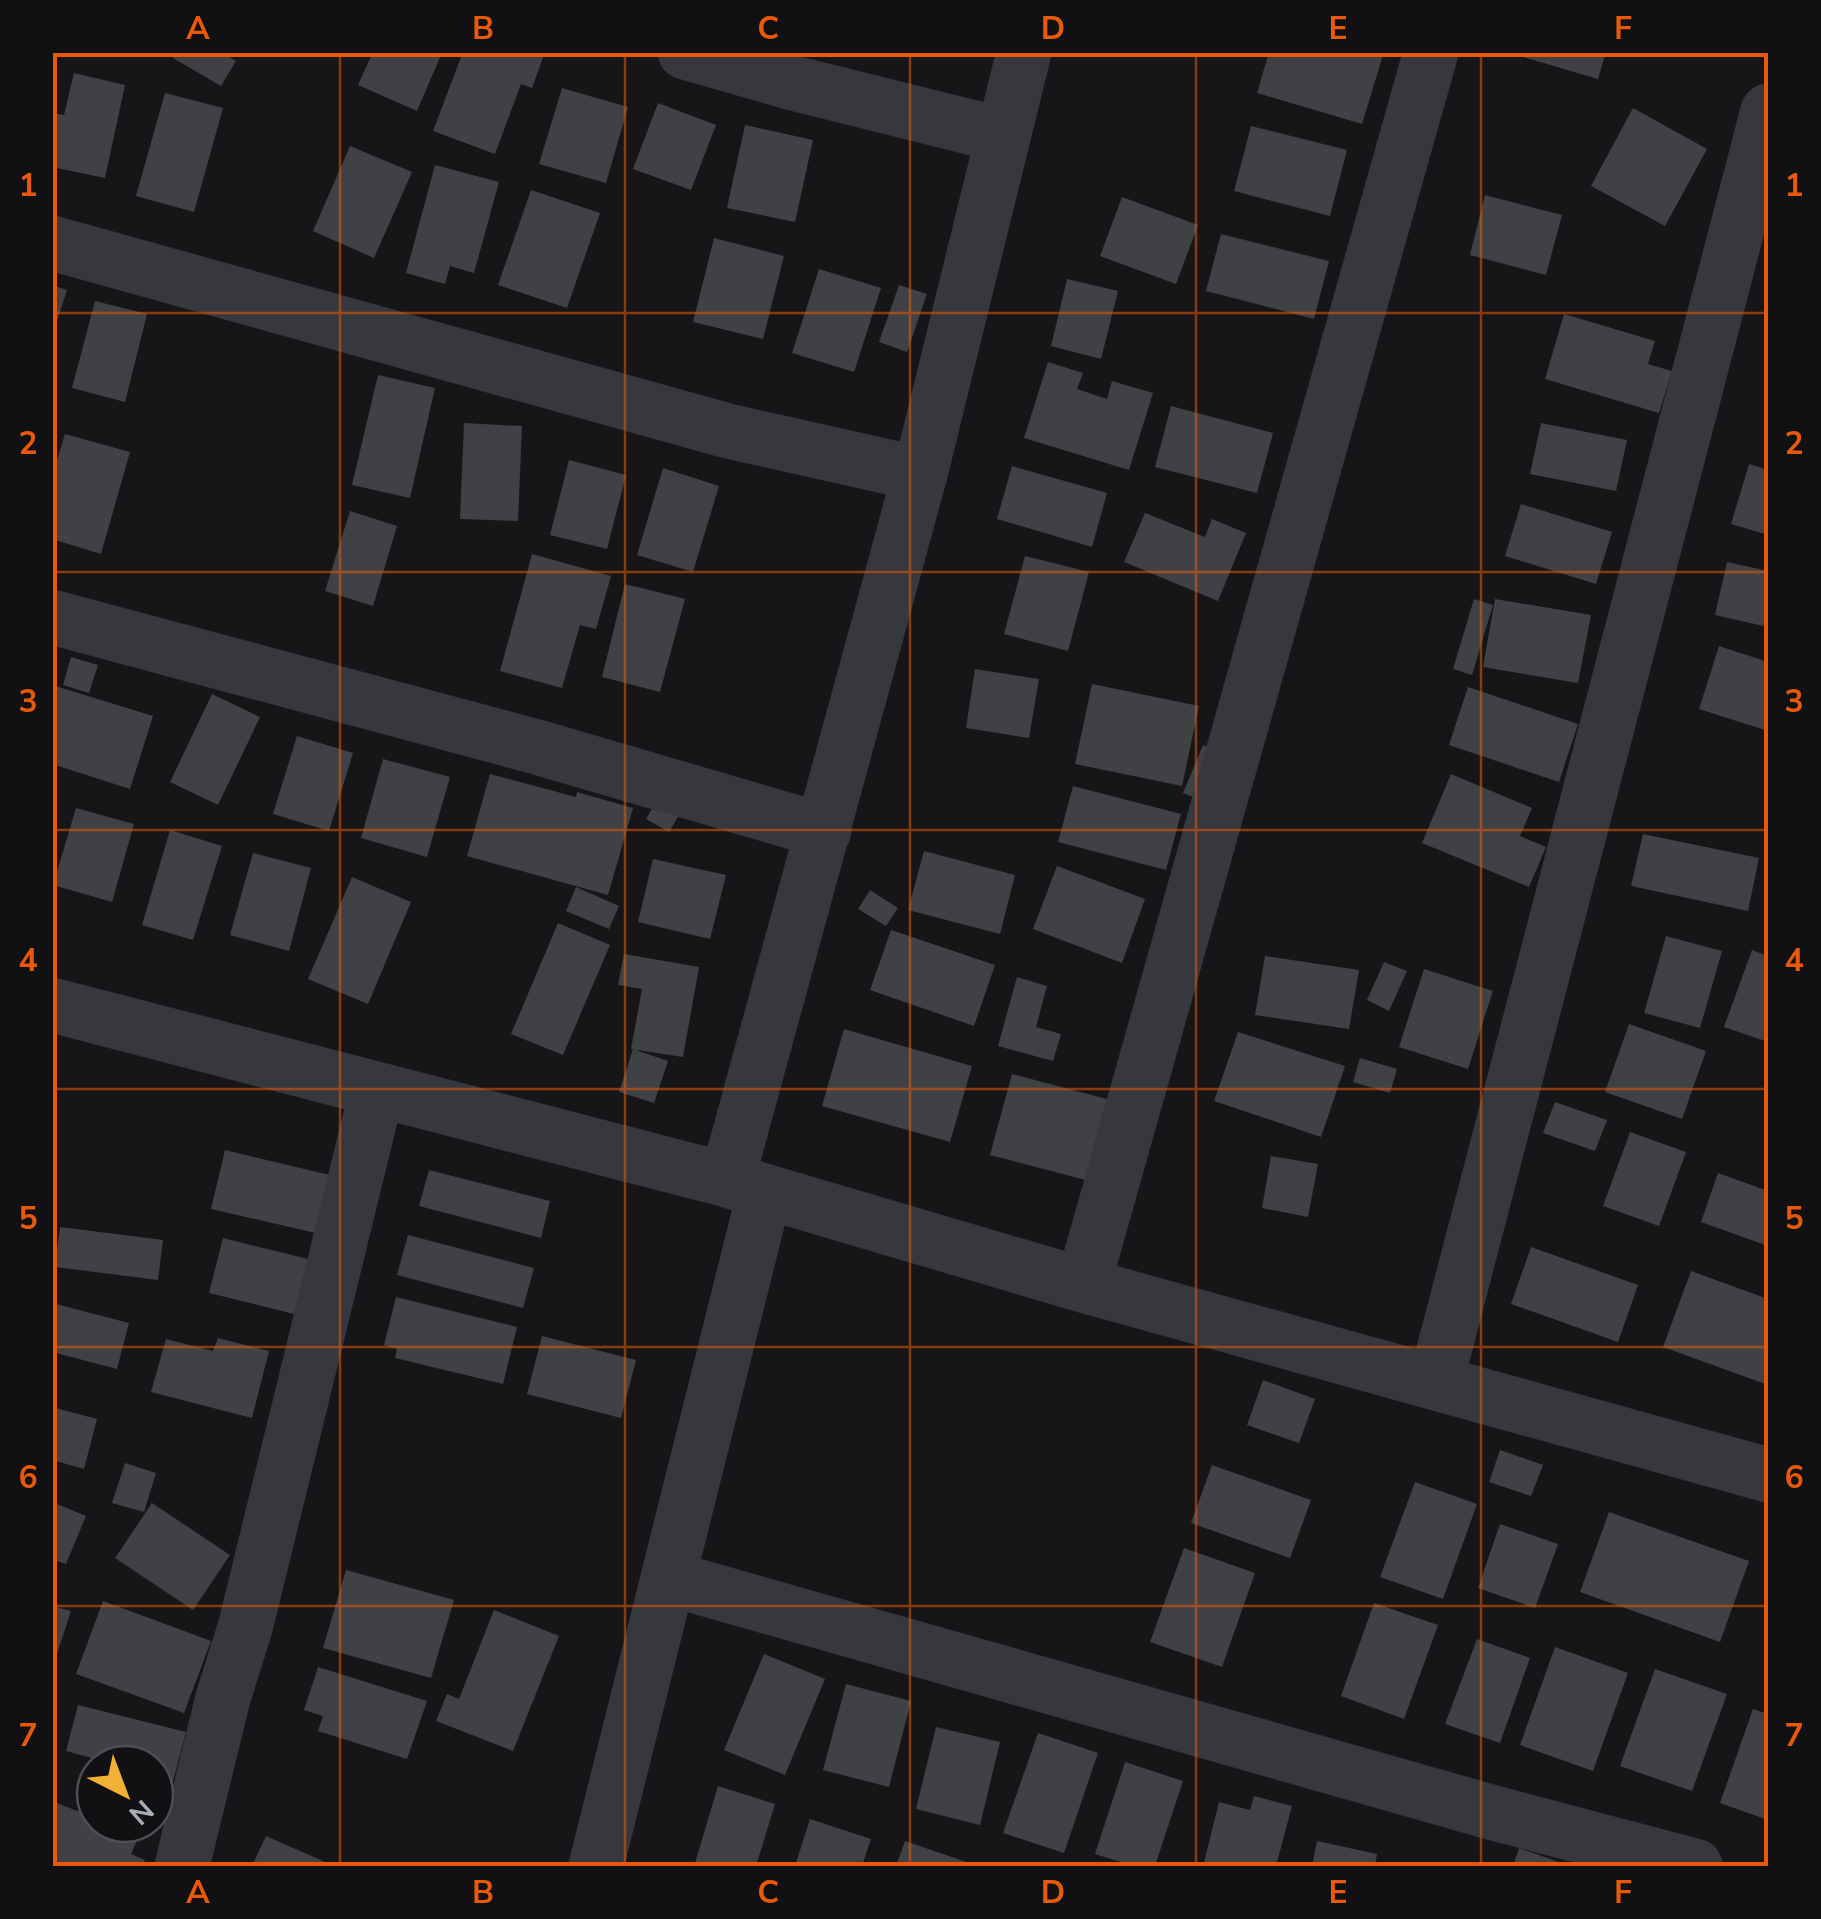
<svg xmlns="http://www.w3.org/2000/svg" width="1821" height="1919" viewBox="0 0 1821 1919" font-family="'Nunito Sans',sans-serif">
<rect width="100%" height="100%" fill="#161618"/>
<!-- building -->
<path fill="#404145" d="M177,52H221L236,61L221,86L173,58Z
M373,52H435L441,55L417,111L358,85Z
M463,52H545L532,88L521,84L495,154L433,131Z
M1269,52H1373L1383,55L1362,124L1257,93Z
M1521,52H1606L1598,79L1520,56Z
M74,73L125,85L105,178L52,167V113L64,115Z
M562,88L628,107L606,183L539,164Z
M165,93L223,108L194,212L136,196Z
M658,103L716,125L691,190L633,169Z
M1633,108L1707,149L1665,226L1591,186Z
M745,125L813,140L795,222L727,208Z
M1251,126L1347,150L1330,216L1234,191Z
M350,146L412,172L374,258L313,231Z
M435,165L499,182L474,273L450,266L445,284L406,273Z
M531,190L600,213L567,308L498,285Z
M1485,195L1562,215L1546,275L1470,255Z
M1122,197L1198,225L1176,284L1100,256Z
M1221,234L1329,261L1314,319L1206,291Z
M714,238L784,256L763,339L693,322Z
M819,269L881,288L854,372L792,353Z
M1067,279L1118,291L1101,359L1051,346Z
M52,285L67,290L53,334H52Z
M899,285L927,294L907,352L879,342Z
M95,301L147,314L125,402L72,388Z
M1564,314L1655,341L1648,364L1672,371L1659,413L1545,379Z
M1048,362L1083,373L1077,389L1107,399L1112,381L1153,393L1129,470L1024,438Z
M378,375L435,388L410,498L352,485Z
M1171,406L1273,433L1257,493L1155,467Z
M464,423L522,426L518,521L460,519Z
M1541,423L1627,440L1616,491L1530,474Z
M65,434L130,452L101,554L52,539V477Z
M569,460L626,475L607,549L550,535Z
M1749,464L1768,470V535L1731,524Z
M1012,466L1107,493L1092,547L997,519Z
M663,468L719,486L693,572L637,555Z
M1521,504L1612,532L1596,584L1505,556Z
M350,511L397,526L373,606L325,591Z
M1145,513L1205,537L1212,519L1246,533L1218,601L1124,562Z
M532,554L611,576L596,629L580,625L562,688L500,671Z
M1025,556L1089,572L1068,651L1004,634Z
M1727,562L1768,571V627L1715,615Z
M625,584L685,599L660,692L602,677Z
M1474,599L1493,605L1472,675L1453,669Z
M1495,599L1591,615L1578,683L1483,667Z
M1719,646L1768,662V731L1699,709Z
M71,657L98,665L89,693L63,685Z
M975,669L1039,679L1029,738L966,728Z
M1092,684L1199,706L1182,786L1075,764Z
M52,685L153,716L130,789L52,764Z
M1468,687L1578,724L1559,782L1449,745Z
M212,694L260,717L218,805L170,782Z
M297,736L353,753L329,831L273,814Z
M1203,745L1230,756L1210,804L1183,793Z
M383,759L450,777L427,857L361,838Z
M490,774L576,797L577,792L633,808L608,895L467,856Z
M1451,774L1532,808L1520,836L1546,847L1529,887L1422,843Z
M1073,786L1181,814L1166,870L1058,842Z
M663,789L686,803L669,832L646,819Z
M76,808L134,824L112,902L53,885Z
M170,830L222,846L193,940L142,925Z
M1643,834L1759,858L1748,911L1631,886Z
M924,851L1015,875L1000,934L908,910Z
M253,853L311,868L289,951L230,935Z
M653,859L726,875L710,939L638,922Z
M1057,866L1145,899L1122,963L1033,929Z
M352,877L411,902L368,1004L308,979Z
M576,887L619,906L609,929L566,911Z
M870,890L898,908L886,926L858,909Z
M558,923L610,945L563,1055L511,1034Z
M891,930L995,965L974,1026L870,990Z
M1666,936L1722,951L1700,1028L1644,1013Z
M1752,950L1768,956V1042L1724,1027Z
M624,954L699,967L683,1057L631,1049L642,989L618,985Z
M1265,956L1359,970L1349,1029L1255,1015Z
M1384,962L1407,971L1389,1011L1367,1000Z
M1424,969L1493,991L1468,1069L1399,1047Z
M1017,977L1047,986L1036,1027L1061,1034L1053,1061L998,1046Z
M1629,1024L1706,1051L1682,1119L1605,1092Z
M844,1029L972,1066L950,1142L822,1106Z
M1238,1032L1345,1066L1321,1137L1214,1101Z
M633,1049L668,1061L654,1103L619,1092Z
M1360,1058L1397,1069L1390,1093L1353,1082Z
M1012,1074L1118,1102L1097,1183L990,1155Z
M1555,1102L1607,1120L1595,1151L1543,1133Z
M1630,1132L1686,1152L1659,1226L1603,1206Z
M225,1150L334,1176L320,1234L211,1209Z
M1271,1156L1318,1164L1308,1217L1262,1208Z
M429,1170L550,1201L541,1238L419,1206Z
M1718,1173L1768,1191V1246L1701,1222Z
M60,1227L163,1240L158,1280L55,1267Z
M408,1235L534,1268L523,1308L397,1275Z
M223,1238L308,1259L294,1314L209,1293Z
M1531,1247L1638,1285L1618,1342L1511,1304Z
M1691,1271L1768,1299V1385L1663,1347Z
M396,1297L517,1327L503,1384L395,1358L397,1349L384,1345Z
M52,1303L129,1323L117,1369L52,1352Z
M542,1336L636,1360L621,1418L527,1394Z
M218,1338L269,1351L252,1418L151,1392L166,1339L213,1351Z
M1263,1380L1315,1399L1299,1443L1247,1425Z
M52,1407L97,1419L84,1469L52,1460Z
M1500,1450L1543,1465L1531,1496L1489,1482Z
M125,1463L156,1473L144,1512L112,1503Z
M1212,1465L1311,1500L1290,1558L1191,1523Z
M1415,1482L1477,1504L1443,1599L1380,1577Z
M52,1502L86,1516L66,1564L52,1559Z
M152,1503L230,1555L193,1610L115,1558Z
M1609,1512L1749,1561L1720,1642L1580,1592Z
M1500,1524L1558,1544L1535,1608L1478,1588Z
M1184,1548L1255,1573L1222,1667L1150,1642Z
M346,1570L454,1600L431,1678L323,1648Z
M103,1601L211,1641L184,1713L76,1674Z
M1374,1603L1438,1625L1404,1719L1341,1696Z
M52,1606L71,1611L53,1666H52Z
M494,1610L559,1636L513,1751L436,1721L447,1694L459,1699Z
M1477,1639L1530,1658L1500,1743L1445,1724Z
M1555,1647L1628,1673L1593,1771L1520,1745Z
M764,1654L825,1679L785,1775L724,1750Z
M318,1667L427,1701L407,1759L318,1731L323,1716L304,1710Z
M1655,1669L1727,1694L1692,1791L1620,1766Z
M846,1684L911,1701L889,1787L823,1770Z
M78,1705L186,1732L167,1804L155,1801V1764H114L66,1751Z
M1753,1709L1768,1714V1809L1765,1819L1720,1803Z
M936,1727L1000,1742L980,1825L916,1809Z
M1038,1733L1098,1753L1064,1853L1003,1833Z
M1125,1762L1183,1781L1155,1866H1133L1095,1854Z
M718,1786L775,1804L756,1866H709L695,1863Z
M1254,1796L1292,1806L1276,1866H1203L1219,1802L1250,1810Z
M52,1801L95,1818V1824H109L139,1836L131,1854L145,1860L142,1866H62L52,1863Z
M810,1819L871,1839L862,1866H795Z
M266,1836L334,1866H252Z
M905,1841L978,1866H896Z
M1317,1841L1377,1854L1375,1866H1312Z
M1519,1848L1570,1866H1513Z"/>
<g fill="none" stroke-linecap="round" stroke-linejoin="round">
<!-- minor -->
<path stroke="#37383d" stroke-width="55" d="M685,52L793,83L1002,135
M52,243L728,431L920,474
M52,617L537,747L824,831
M52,1005L727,1180L1083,1285L1768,1475
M727,1180L920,474L1024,52
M1083,1285L1431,52
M1436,1381L1768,111
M668,1578L1494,1813L1695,1866
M182,1866L223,1698L245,1628L377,1091
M596,1866L765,1191"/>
</g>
<!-- grid -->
<path fill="none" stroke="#e8590c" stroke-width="2.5" stroke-opacity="0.55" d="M340,52V1866M625,52V1866M910,52V1866M1196,52V1866M1481,52V1866M52,313H1768M52,572H1768M52,830H1768M52,1089H1768M52,1347H1768M52,1606H1768"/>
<!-- border -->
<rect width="1821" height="1919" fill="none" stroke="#111113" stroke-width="110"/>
<!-- north arrow -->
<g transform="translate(125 1794) rotate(138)"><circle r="48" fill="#111113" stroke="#4d4f55" stroke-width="2.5"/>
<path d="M0-8L18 38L0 25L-18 38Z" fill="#f2b134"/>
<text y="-15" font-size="28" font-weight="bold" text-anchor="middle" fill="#a8adb8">N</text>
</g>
<rect x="55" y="55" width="1711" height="1809" fill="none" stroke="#e8590c" stroke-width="4"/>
<g font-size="32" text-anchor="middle" font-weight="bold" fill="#e8590c">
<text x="198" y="39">A</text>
<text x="483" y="39">B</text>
<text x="768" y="39">C</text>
<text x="1053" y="39">D</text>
<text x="1338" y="39">E</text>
<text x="1623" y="39">F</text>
<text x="28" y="196">1</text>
<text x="1794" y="196">1</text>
<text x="28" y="454">2</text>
<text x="1794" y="454">2</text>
<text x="28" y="712">3</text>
<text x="1794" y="712">3</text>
<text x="28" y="971">4</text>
<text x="1794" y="971">4</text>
<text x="28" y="1229">5</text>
<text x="1794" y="1229">5</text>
<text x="28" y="1488">6</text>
<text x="1794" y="1488">6</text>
<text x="28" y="1746">7</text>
<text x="1794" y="1746">7</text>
<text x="198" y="1903">A</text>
<text x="483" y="1903">B</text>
<text x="768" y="1903">C</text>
<text x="1053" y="1903">D</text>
<text x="1338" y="1903">E</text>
<text x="1623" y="1903">F</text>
</g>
</svg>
